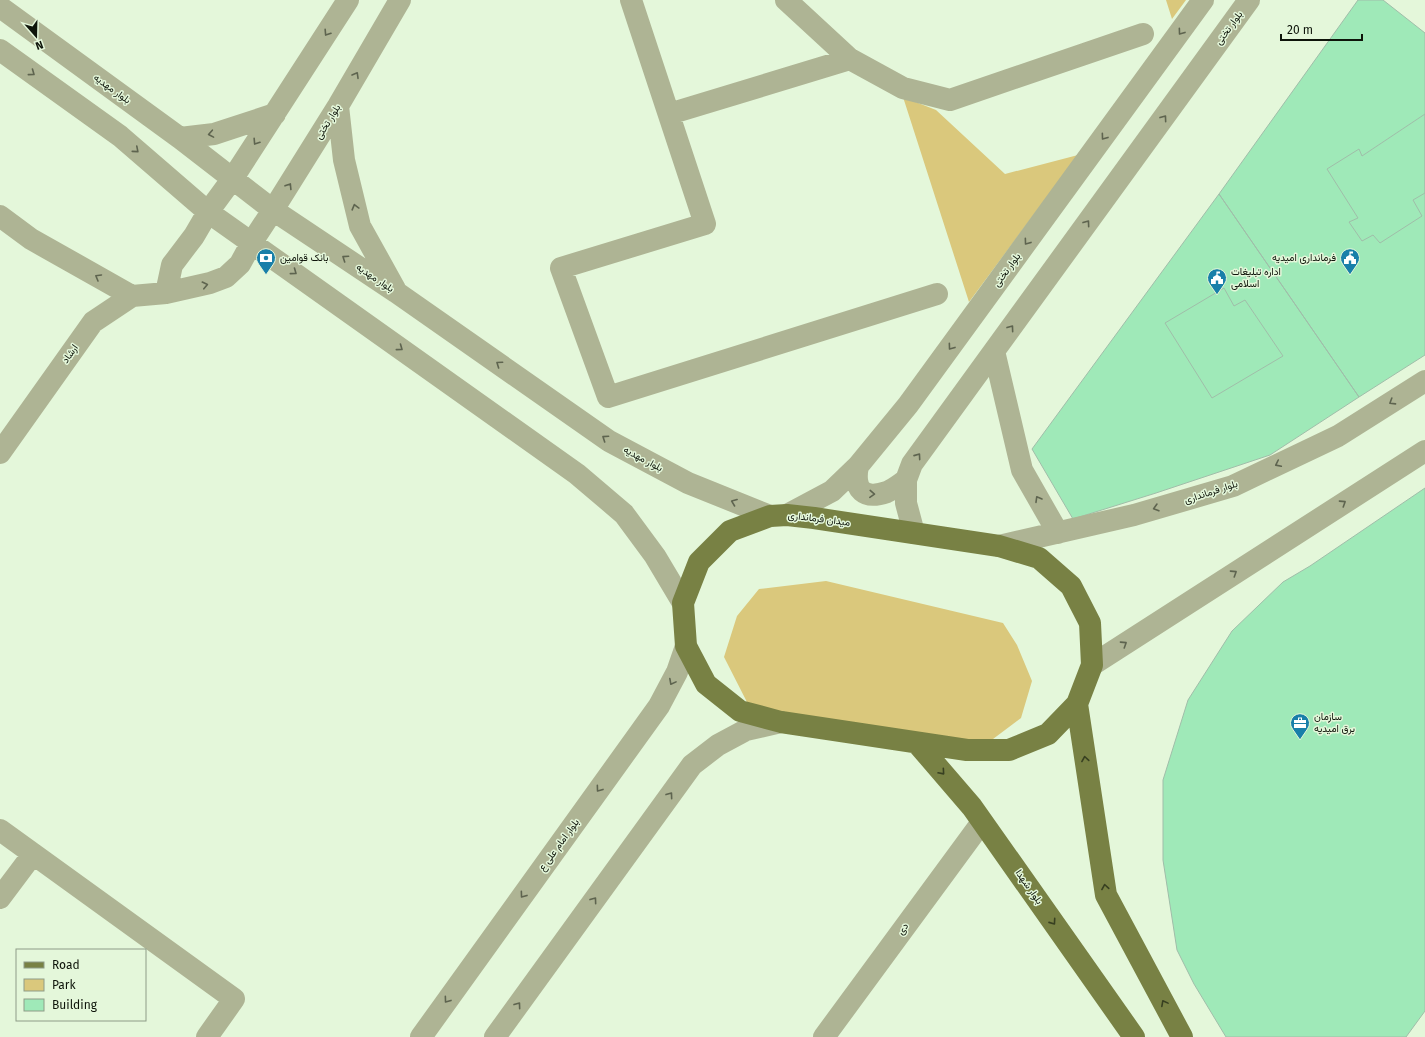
<svg xmlns="http://www.w3.org/2000/svg" width="1425" height="1037" viewBox="0 0 1425 1037" font-family="'Fira Sans',Vazirmatn,sans-serif">
<rect width="100%" height="100%" fill="#e4f7da"/>
<!-- green -->
<path fill="#dac87c" d="M1166,0H1186L1172,19Z
M903,97L936,110L1005,174L1078,155L969,302Z
M826,581L1003,623L1017,645L1032,681L1021,718L985,745L750,708L724,657L737,616L759,589Z"/>
<!-- building -->
<path fill="#9fe9b8" stroke="#a0bda9" d="M1358,0H1383L1425,33V355L1359,397L1219,194Z
M1425,114V193L1413,200L1422,216L1380,243L1373,235L1362,241L1349,222L1358,218L1327,169L1359,149L1362,156Z
M1219,194L1359,397L1270,455L1156,493L1073,519L1032,449Z
M1224,288L1234,306L1245,300L1283,356L1212,398L1165,323Z
M1425,488V1011L1406,1037H1226L1194,984L1177,950L1163,860V780L1188,700L1232,631L1283,582L1310,566Z"/>
<g fill="none" stroke-linecap="round" stroke-linejoin="round">
<!-- minor -->
<path stroke="#aeb494" stroke-width="22" d="M631,0L705,224L561,268L608,397L937,294
M786,0L850,59L903,88L950,100L1143,34
M0,7L180,138L273,210L396,292L609,441L688,483L770,516
M0,50L120,136L208,212L577,474L624,514L655,556L683,603
M338,106L344,160L360,226L395,289
M669,114L850,59
M180,138L214,134L275,114
M0,216L31,239L132,296
M166,293L172,265L194,236L208,212L233,178L348,0
M994,351L1022,470L1058,533
M0,453L93,322L132,296L166,293L210,283L226,277L240,264L252,242L273,210L338,106L400,0
M858,466C853,490 864,500 887,492C894,489 900,484 906,480
M787,515L832,491L858,466L908,405L1203,0
M914,533L906,503V480L912,464L1249,0
M999,546L1134,515L1233,486L1338,436L1425,381
M1092,665L1425,451
M0,830L234,999L207,1037
M0,898L33,854
M421,1037L659,706L677,672L686,646
M495,1037L692,765L718,745L746,730L781,722
M824,1037L982,822"/>
<!-- major -->
<path stroke="#788144" stroke-width="22" d="M787,515L814,518L999,546L1039,558L1071,586L1090,623L1092,665L1077,704L1048,734L1009,750H967L781,722L740,711L706,684L686,646L683,603L699,562L730,531L770,516Z
M1077,704L1106,895L1182,1037
M917,743L972,807L1134,1037"/>
</g>
<!-- one-way arrows -->
<defs><path id="oneway-chevron" d="M-2-3.5L2.5 0L-2 3.5" fill="none" stroke-width="1.6" stroke-linecap="round" stroke-linejoin="round"/></defs>
<g stroke="#5e644f">
<use href="#oneway-chevron" transform="translate(1181 32) rotate(126)"/>
<use href="#oneway-chevron" transform="translate(327 33) rotate(123)"/>
<use href="#oneway-chevron" transform="translate(32 73) rotate(36)"/>
<use href="#oneway-chevron" transform="translate(356 75) rotate(-60)"/>
<use href="#oneway-chevron" transform="translate(1164 118) rotate(-54)"/>
<use href="#oneway-chevron" transform="translate(211 134) rotate(170)"/>
<use href="#oneway-chevron" transform="translate(1104 137) rotate(126)"/>
<use href="#oneway-chevron" transform="translate(256 142) rotate(123)"/>
<use href="#oneway-chevron" transform="translate(136 150) rotate(41)"/>
<use href="#oneway-chevron" transform="translate(289 186) rotate(-58)"/>
<use href="#oneway-chevron" transform="translate(355 207) rotate(-105)"/>
<use href="#oneway-chevron" transform="translate(1087 223) rotate(-54)"/>
<use href="#oneway-chevron" transform="translate(1027 242) rotate(126)"/>
<use href="#oneway-chevron" transform="translate(345 258) rotate(-146)"/>
<use href="#oneway-chevron" transform="translate(294 272) rotate(36)"/>
<use href="#oneway-chevron" transform="translate(98 277) rotate(-150)"/>
<use href="#oneway-chevron" transform="translate(205 285) rotate(-13)"/>
<use href="#oneway-chevron" transform="translate(1011 328) rotate(-54)"/>
<use href="#oneway-chevron" transform="translate(951 347) rotate(126)"/>
<use href="#oneway-chevron" transform="translate(400 348) rotate(36)"/>
<use href="#oneway-chevron" transform="translate(499 364) rotate(-145)"/>
<use href="#oneway-chevron" transform="translate(1392 402) rotate(148)"/>
<use href="#oneway-chevron" transform="translate(605 438) rotate(-146)"/>
<use href="#oneway-chevron" transform="translate(918 456) rotate(-55)"/>
<use href="#oneway-chevron" transform="translate(1278 464) rotate(154)"/>
<use href="#oneway-chevron" transform="translate(872 494) rotate(3)"/>
<use href="#oneway-chevron" transform="translate(1038 499) rotate(-120)"/>
<use href="#oneway-chevron" transform="translate(734 502) rotate(-159)"/>
<use href="#oneway-chevron" transform="translate(1343 503) rotate(-33)"/>
<use href="#oneway-chevron" transform="translate(1156 508) rotate(164)"/>
<use href="#oneway-chevron" transform="translate(1234 573) rotate(-33)"/>
<use href="#oneway-chevron" transform="translate(1124 644) rotate(-33)"/>
<use href="#oneway-chevron" transform="translate(672 682) rotate(118)"/>
<use href="#oneway-chevron" transform="translate(599 789) rotate(126)"/>
<use href="#oneway-chevron" transform="translate(670 795) rotate(-54)"/>
<use href="#oneway-chevron" transform="translate(523 895) rotate(126)"/>
<use href="#oneway-chevron" transform="translate(594 900) rotate(-54)"/>
<use href="#oneway-chevron" transform="translate(447 1000) rotate(126)"/>
<use href="#oneway-chevron" transform="translate(518 1005) rotate(-54)"/>
</g>
<g stroke="#384021">
<use href="#oneway-chevron" transform="translate(1085 759) rotate(-99)"/>
<use href="#oneway-chevron" transform="translate(942 772) rotate(49)"/>
<use href="#oneway-chevron" transform="translate(1105 887) rotate(-99)"/>
<use href="#oneway-chevron" transform="translate(1053 922) rotate(55)"/>
<use href="#oneway-chevron" transform="translate(1164 1003) rotate(-118)"/>
</g>
<!-- icons -->
<defs>
<g id="bank-pin" transform="scale(1)"><path d="M0 17L-7.5 6A9.5 9.5 0 1 1 7.5 6Z" fill="#197fa9" stroke="#e4f7da"/><path d="M-6-4H6V4H-6ZM0-2.3a2.3 2.3 0 1 0 0 4.6a2.3 2.3 0 1 0 0-4.6Z" fill="#fff"/></g>
<g id="civic-pin" transform="scale(1)"><path d="M0 17L-7.5 6A9.5 9.5 0 1 1 7.5 6Z" fill="#197fa9" stroke="#e4f7da"/><path d="M-.6-6.5H3V-4.5H.6V-3L4-1V1h2V6H-6V1h2V-1L-.6-3ZM-1.2 2.5V6h2.4V2.5Z" fill="#fff"/></g>
<g id="office-pin" transform="scale(1)"><path d="M0 17L-7.5 6A9.5 9.5 0 1 1 7.5 6Z" fill="#197fa9" stroke="#e4f7da"/><path d="M-6-3h4V-5.5h4V-3h4V5H-6ZM-1-4.5V-3h2v-1.5ZM-6 0V1H6V0Z" fill="#fff"/></g>
</defs>
<g fill-rule="evenodd">
<use href="#bank-pin" x="266" y="258"/>
<use href="#civic-pin" x="1350" y="258"/>
<use href="#civic-pin" x="1217" y="278"/>
<use href="#office-pin" x="1300" y="723"/>
</g>
<g text-anchor="middle" dominant-baseline="central" stroke-width="3" stroke-linejoin="round" paint-order="stroke">
<!-- street labels -->
<g font-size="10" fill="#0e140a" stroke="#e4f7da">
<text transform="translate(1229 28) rotate(-54)">بلوار تختی</text>
<text transform="translate(112 89) rotate(36)">بلوار مهدیه</text>
<text transform="translate(328 122) rotate(-58)">بلوار تختی</text>
<text transform="translate(1007 270) rotate(-54)">بلوار تختی</text>
<text transform="translate(375 278) rotate(34)">بلوار مهدیه</text>
<text transform="translate(70 354) rotate(-55)">ارشاد</text>
<text transform="translate(643 459) rotate(28)">بلوار مهدیه</text>
<text transform="translate(1211 492) rotate(-18)">بلوار فرمانداری</text>
<text transform="translate(819 519) rotate(7)">میدان فرمانداری</text>
<text transform="translate(559 845) rotate(-54)">بلوار امام علی ع</text>
<text transform="translate(1029 887) rotate(55)">بلوار شهدا</text>
<text transform="translate(903 929) rotate(-54)">دی</text>
</g>
<!-- poi labels -->
<g font-size="10" fill="#0e140a" stroke="#e4f7da" text-anchor="start">
<text x="280" y="258">بانک قوامین</text>
<text x="1336" y="258" text-anchor="end">فرمانداری امیدیه</text>
<text x="1231" y="272">اداره تبلیغات<tspan x="1231" dy="12">اسلامی</tspan></text>
<text x="1314" y="717">سازمان<tspan x="1314" dy="12">برق امیدیه</tspan></text>
</g>
</g>
<!-- legend -->
<rect x="16" y="949" width="130" height="72" fill="#e4f7da" stroke="#8e9c87"/>
<rect x="24" y="962" width="20" height="6" fill="#788144" stroke="#8e9c87"/>
<text x="52" y="969" font-size="12" fill="#0e140a">Road</text>
<rect x="24" y="979" width="20" height="12" fill="#dac87c" stroke="#8e9c87"/>
<text x="52" y="989" font-size="12" fill="#0e140a">Park</text>
<rect x="24" y="999" width="20" height="12" fill="#9fe9b8" stroke="#8e9c87"/>
<text x="52" y="1009" font-size="12" fill="#0e140a">Building</text>
<!-- north arrow -->
<g transform="translate(36 36) rotate(160)" stroke="#e4f7da" stroke-width="3" paint-order="stroke">
<path d="M0-3L7 15L0 10L-7 15Z" fill="#0e140a"/>
<text y="-6" font-size="11" font-weight="bold" text-anchor="middle" fill="#0e140a">N</text>
</g>
<!-- scale -->
<path d="M1281 34v6h81v-6" fill="none" stroke="#0e140a" stroke-width="2"/>
<text x="1287" y="34" font-size="12" fill="#0e140a" stroke="#e4f7da" stroke-width="3" paint-order="stroke">20 m</text>
</svg>
